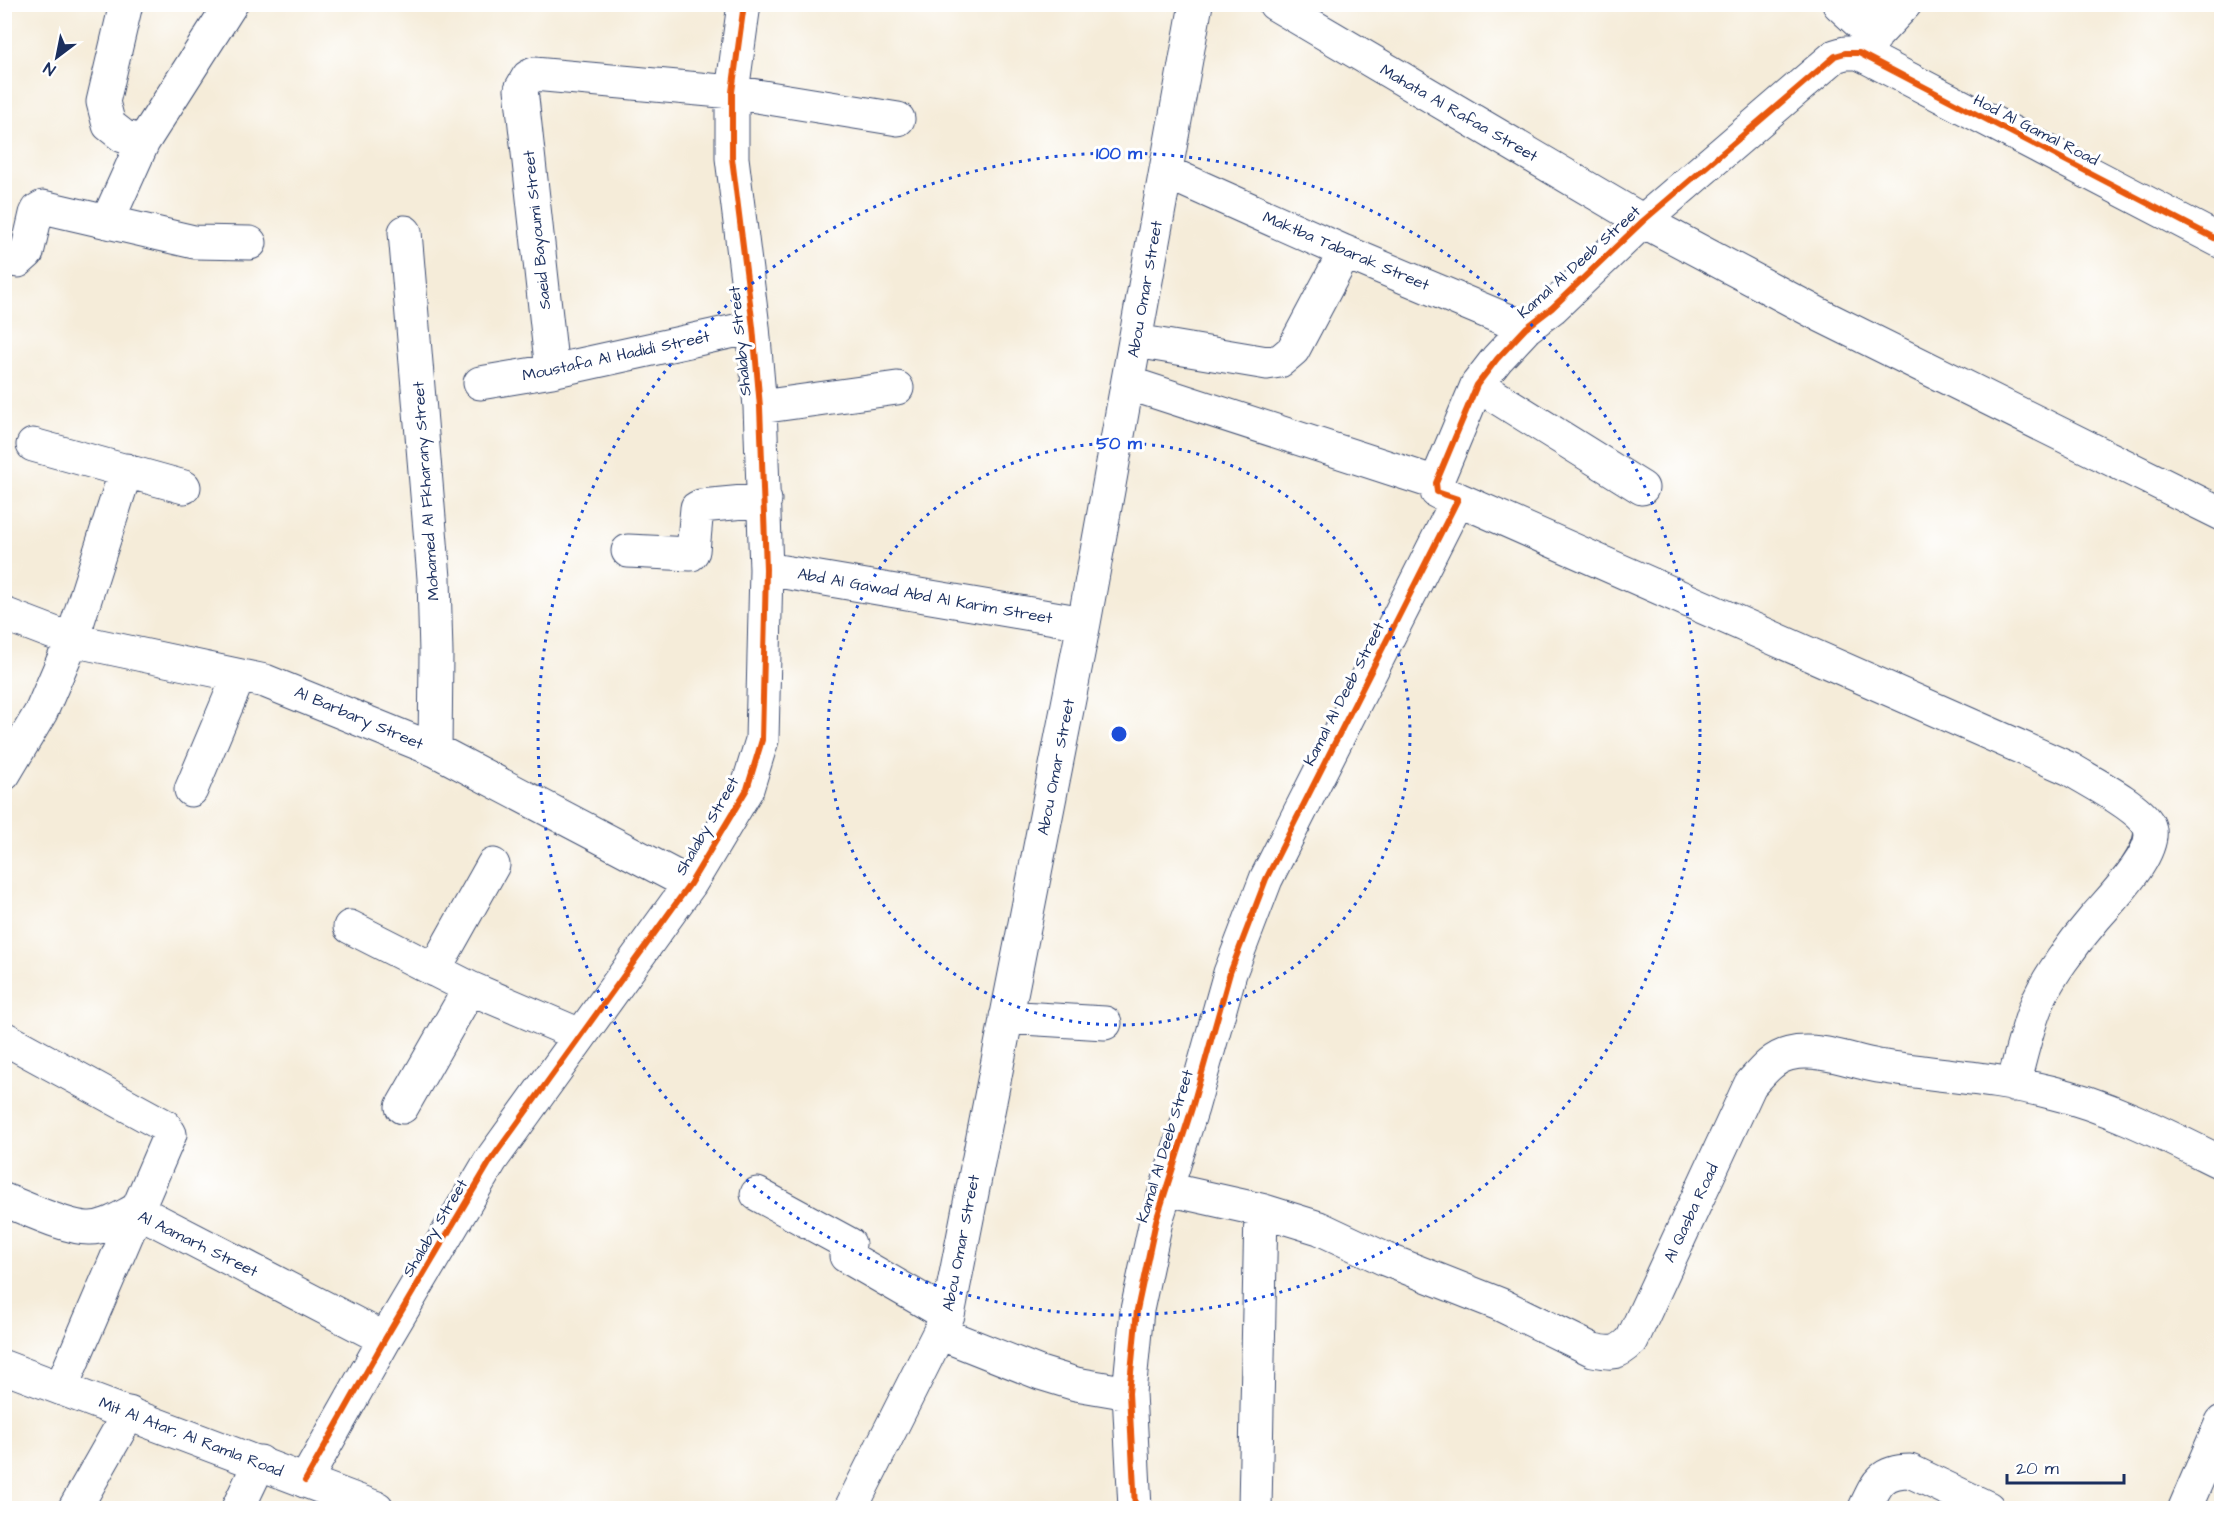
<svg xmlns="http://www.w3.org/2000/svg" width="2226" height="1513" viewBox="0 0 2226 1513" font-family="'Architects Daughter',sans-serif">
<rect width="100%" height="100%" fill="#fff"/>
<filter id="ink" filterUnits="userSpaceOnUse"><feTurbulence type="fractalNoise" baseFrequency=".0167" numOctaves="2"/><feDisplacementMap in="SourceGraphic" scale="12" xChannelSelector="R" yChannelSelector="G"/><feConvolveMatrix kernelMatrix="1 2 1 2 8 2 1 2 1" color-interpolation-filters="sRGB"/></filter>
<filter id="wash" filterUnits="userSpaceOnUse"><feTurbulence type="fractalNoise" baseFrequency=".008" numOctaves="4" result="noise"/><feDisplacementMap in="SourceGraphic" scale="24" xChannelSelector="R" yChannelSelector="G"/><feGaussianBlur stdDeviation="1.35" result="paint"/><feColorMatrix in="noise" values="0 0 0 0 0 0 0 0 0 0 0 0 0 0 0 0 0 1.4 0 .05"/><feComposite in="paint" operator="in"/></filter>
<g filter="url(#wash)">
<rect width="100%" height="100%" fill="#f5ecd9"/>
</g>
<g filter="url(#ink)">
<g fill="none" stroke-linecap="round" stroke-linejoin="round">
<!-- minor casing -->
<g stroke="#3c4b70" stroke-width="35">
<path id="minor" d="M126,4L103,102L109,125L123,136L143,142
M1275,4L1643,221L1822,316L2222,514
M1839,4L1875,37
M1859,53L1905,4
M1166,172L1345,252L1526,328
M107,222L143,142L231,4
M405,232L434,578L436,654L435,750
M4,259L18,261L27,253L36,214L38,210L43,207L194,242L250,243
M1136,341L1267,363L1280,361L1293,350L1345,252
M552,371L521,89L528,77L534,74L732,92L898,119
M480,383L552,371L753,327
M1128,383L1436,483
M1477,385L1642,488
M760,407L897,388
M33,445L184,487
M1458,499L2070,769C2089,781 2137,805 2148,824C2162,849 2109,901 2094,919C2075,941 2046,979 2036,1006C2026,1031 2020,1059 2013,1085
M628,551L691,554L693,551L697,508L701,506L765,500
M766,569L1084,623
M4,614L72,640L265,681L435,750L690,884
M4,774L41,712L72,640L126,470
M191,790L239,676
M350,927L470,988L580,1035
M434,970L493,865
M1006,1017L1105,1023
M4,1038L165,1126L170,1134L61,1388
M402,1107L470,988
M1167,1189L1261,1210L1319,1228L1385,1259L1499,1304L1593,1350C1612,1354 1618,1354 1632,1340L1750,1085C1761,1073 1772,1058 1789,1054C1818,1047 1850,1061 1878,1066C1935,1075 1994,1078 2050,1092C2110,1106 2167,1136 2222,1163
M757,1194L849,1244L846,1256L948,1315
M4,1200C26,1208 66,1228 88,1228C105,1229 122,1217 136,1210L385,1339
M939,1333L1040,1373L1076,1384L1129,1393
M305,1481L385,1339L491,1160L690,884L747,789L762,740L766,569L760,407L753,327L732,158V92L744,4
M75,1508L129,1413
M238,1508L260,1462
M851,1508L948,1315L1084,623L1196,4
M1135,1508L1129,1393L1137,1310L1156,1221L1192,1108L1230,973L1266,879L1458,499L1437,492L1436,483L1477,385L1497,359L1526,328L1552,308L1643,221L1835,56L1845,53H1859L2222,242
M1255,1508L1261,1210
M1865,1508C1876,1485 1880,1471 1910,1471L1988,1508
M2185,1508L2222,1422"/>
</g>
<!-- major casing -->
<g stroke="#3c4b70" stroke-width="35">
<path id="major" d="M4,1367L377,1508"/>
</g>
<!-- minor -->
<use href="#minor" stroke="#fff" stroke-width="33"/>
<!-- major -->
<use href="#major" stroke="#fff" stroke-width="33"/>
<!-- cycleway casing -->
<g stroke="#fff" stroke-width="10">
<path id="cycleway" d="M305,1481L385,1339L491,1160L690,884L747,789L762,740L766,569L760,407L753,327L732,158V92L744,4
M1135,1508L1129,1393L1137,1310L1156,1221L1192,1108L1230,973L1266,879L1458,499L1437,492L1436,483L1477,385L1497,359L1526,328L1552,308L1643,221L1835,56L1845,53H1859L2222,242"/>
</g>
<!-- cycleway -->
<use href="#cycleway" stroke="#e8590c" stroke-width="6"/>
</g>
</g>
<!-- distance rings -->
<g fill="none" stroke="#1d4ed8" stroke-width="3" stroke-dasharray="3 6">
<circle cx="1119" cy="734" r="291"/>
<circle cx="1119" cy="734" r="581"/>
</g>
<g text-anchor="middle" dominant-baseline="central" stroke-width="6" stroke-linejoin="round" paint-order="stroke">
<!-- street labels -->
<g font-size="16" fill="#1b2f5e" stroke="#fff">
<text transform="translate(1459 113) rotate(30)">Mahata Al Rafaa Street</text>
<text transform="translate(2036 130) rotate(27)">Hod Al Gamal Road</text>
<text transform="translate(537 230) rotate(-96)">Saeid Bayoumi Street</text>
<text transform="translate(1346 251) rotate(23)">Maktba Tabarak Street</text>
<text transform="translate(1579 262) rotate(-42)">Kamal Al Deeb Street</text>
<text transform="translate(1145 289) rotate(-80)">Abou Omar Street</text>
<text transform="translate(740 341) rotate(-96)">Shalaby Street</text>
<text transform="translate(616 356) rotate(-12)">Moustafa Al Hadidi Street</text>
<text transform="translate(426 491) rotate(-94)">Mohamed Al Fkharany Street</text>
<text transform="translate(925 596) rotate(10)">Abd Al Gawad Abd Al Karim Street</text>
<text transform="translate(1344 694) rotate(-63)">Kamal Al Deeb Street</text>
<text transform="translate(359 718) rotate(23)">Al Barbary Street</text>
<text transform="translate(1056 767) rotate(-79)">Abou Omar Street</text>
<text transform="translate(707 826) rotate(-60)">Shalaby Street</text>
<text transform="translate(1165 1146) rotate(-73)">Kamal Al Deeb Street</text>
<text transform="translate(1691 1213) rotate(-65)">Al Qasba Road</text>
<text transform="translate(435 1228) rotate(-59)">Shalaby Street</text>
<text transform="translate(961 1243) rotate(-79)">Abou Omar Street</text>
<text transform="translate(198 1244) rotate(26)">Al Aamarh Street</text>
<text transform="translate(191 1437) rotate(21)">Mit Al Atar, Al Ramla Road</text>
</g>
</g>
<circle cx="1119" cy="734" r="9" fill="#1d4ed8" stroke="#fff" stroke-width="3"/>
<g font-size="18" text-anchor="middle" font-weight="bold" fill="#1d4ed8" stroke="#fff" stroke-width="6" stroke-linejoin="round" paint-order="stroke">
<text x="1119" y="159">100 m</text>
<text x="1119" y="449">50 m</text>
</g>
<!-- margin -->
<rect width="2226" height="1513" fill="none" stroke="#fff" stroke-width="24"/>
<!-- north arrow -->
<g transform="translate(57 57) rotate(212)" stroke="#ffffff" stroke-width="4.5" paint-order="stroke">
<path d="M0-4.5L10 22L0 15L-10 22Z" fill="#1b2f5e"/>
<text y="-9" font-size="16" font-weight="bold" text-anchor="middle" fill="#1b2f5e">N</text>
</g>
<!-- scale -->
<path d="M2007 1474v9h117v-9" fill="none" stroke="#1b2f5e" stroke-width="3"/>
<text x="2016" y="1474" font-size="18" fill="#1b2f5e" stroke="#ffffff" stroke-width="4.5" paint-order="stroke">20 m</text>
</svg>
